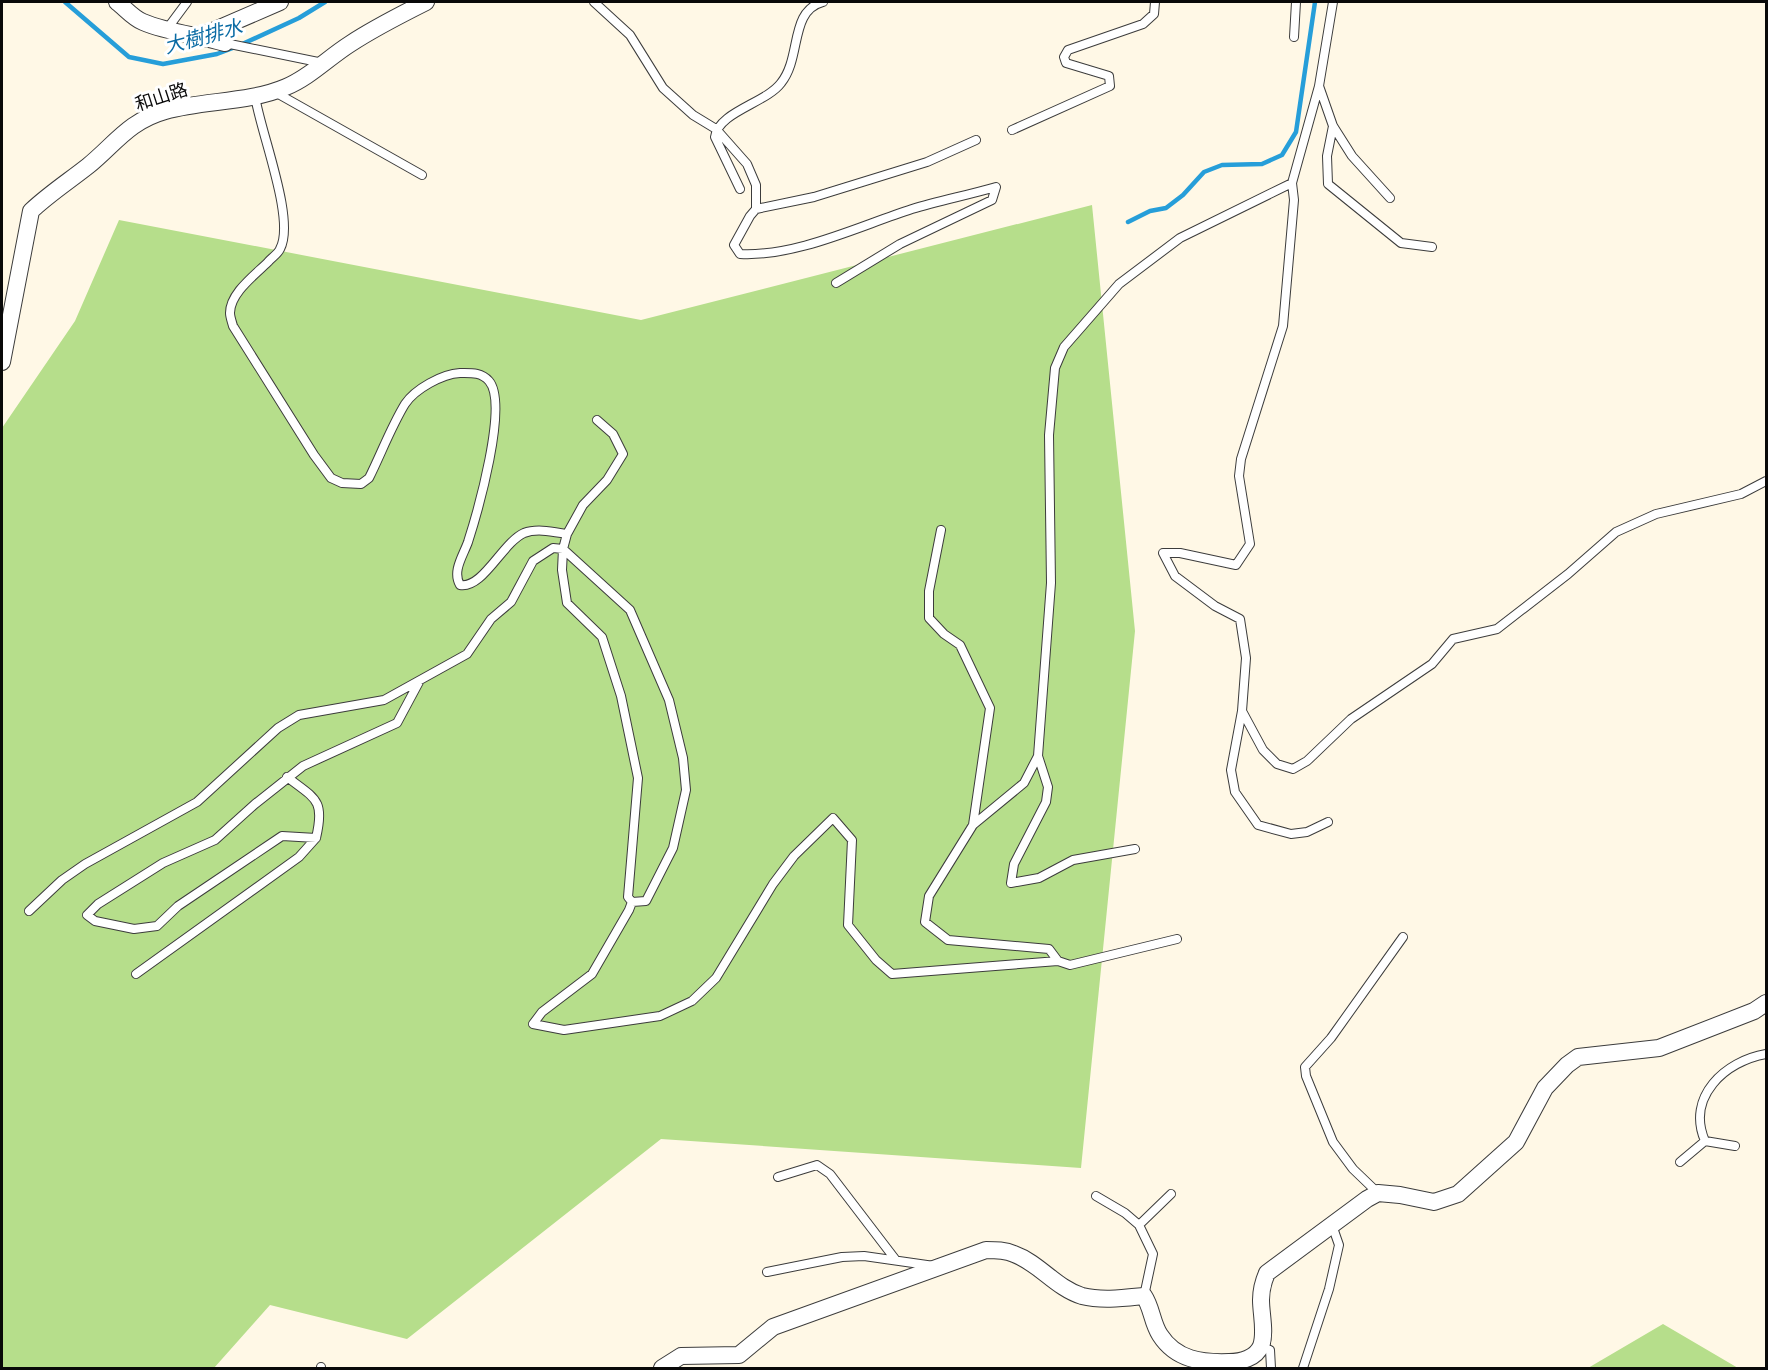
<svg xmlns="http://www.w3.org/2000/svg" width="1768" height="1370" viewBox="0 0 1768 1370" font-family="'Noto Serif','Noto Sans TC',serif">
<rect width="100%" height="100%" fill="#fff8e6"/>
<!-- forest -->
<path fill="#b6de8b" d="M1092,205L1135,631L1081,1168L661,1139L407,1339L270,1305L214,1368H2V428L75,321L119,220L641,320Z
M1663,1324L1738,1368H1588Z"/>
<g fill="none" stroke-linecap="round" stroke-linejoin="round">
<!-- stream -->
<path stroke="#269ed9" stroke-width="4.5" d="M65,2L129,57L163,64L217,54L238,46L299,18L325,2
M1128,222L1150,211L1166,208L1183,195L1204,172L1222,165L1262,164L1282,155L1296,132L1315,2"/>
<!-- lane casing -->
<g stroke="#3c3c3c" stroke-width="10">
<path id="lane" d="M594,2L630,35L663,88L693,115L716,129L747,164L756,185V209L750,216L734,245L740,254C796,257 859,226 912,209C939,201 968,195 996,187L992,200L900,244L836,283
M167,29L187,2
M1294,37L1296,2
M225,43L323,63
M1319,86L1333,126L1352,156L1390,198
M273,91L422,175
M255,96C260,131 296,220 280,249C278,254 271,258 268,262C255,275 230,293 230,313C230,317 232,322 233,326L314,455L331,478L342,483L361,484L369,478C381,454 391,427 405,404C415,389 442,374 460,373C471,373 481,372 489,381C509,404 477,514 468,542C463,556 452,571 460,585C483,589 502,543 524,533C537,528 554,532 567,534
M1333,126L1327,156L1328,184L1401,243L1432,247
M1012,130L1110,86L1109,76L1066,63L1064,57L1068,50L1143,24L1154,14L1155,2
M1292,183L1319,86L1333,2
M740,189L715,137C718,112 766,103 781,83C802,57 789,11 823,2
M756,209L814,197L927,162L976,140
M597,420L613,434L623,454L607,480L583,505L567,534L563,549L562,570L567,603L602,637L621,696L638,778L628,897L632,902
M941,530L929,591V618L944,634L960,645L990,708L973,825
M1242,711L1231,770L1235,792L1258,825L1291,834L1307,832L1328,822
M1038,756L1051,583L1049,435L1055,368L1064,347L1119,284L1180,238L1292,183L1294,200L1283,326L1241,459L1239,476L1250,544L1236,565L1180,553H1163L1175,576L1215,606L1240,619L1246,658L1242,711L1263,750L1277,764L1293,769L1307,761L1351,719L1432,664L1453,639L1497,629L1568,574L1616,532L1656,514L1741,494L1766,481
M287,777C316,799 325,800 316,838
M29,911L62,880L85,864L197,802L278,728L299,715L384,700L467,654L491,619L511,602L533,561L553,548L563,549L630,610L669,700L683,758L686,790L673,848L646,901L632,902L629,910L592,974L542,1012L533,1024L564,1030L660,1016L692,1001L716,978L773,884L794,856L833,818L852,840L848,925L876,960L892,974L1058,961L1049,949L948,940L925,922L929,896L973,825L1024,783L1038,756L1048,787L1046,802L1014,864L1011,883L1039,878L1073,860L1135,849
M1058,961L1070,965L1177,939
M136,974L299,857L316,838L282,836L178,906L157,926L134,929L95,921L87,915L98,904L163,863L215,840L255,804L303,766L397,723L419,682
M1705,1141L1735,1146
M1680,1162L1705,1141C1686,1097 1725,1061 1766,1054
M778,1177L817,1165L830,1174L895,1259
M1378,1193L1353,1169L1333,1142L1306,1076L1305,1067L1331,1038L1403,937
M1096,1196L1125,1213L1139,1225L1153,1254L1144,1296
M1139,1225L1171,1194
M767,1272L842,1257L864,1256L934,1266
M1261,1347L1270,1350L1271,1368
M321,1368V1367
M1303,1368L1329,1289L1339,1245L1332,1225"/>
</g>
<!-- street casing -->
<g stroke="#3c3c3c" stroke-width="18">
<path id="street" d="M117,2C125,8 133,18 143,22C169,33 198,35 225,43
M201,36L280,2
M2,362L31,211C49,194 69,181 88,166C115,144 129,121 165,111C205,100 248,103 286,87C310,77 328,58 350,44C374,28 400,15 426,2
M662,1368L681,1356L739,1355L773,1327L986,1250C996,1250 1005,1250 1014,1254C1039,1263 1056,1288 1082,1296C1102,1301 1124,1298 1144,1296C1152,1308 1152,1323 1160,1335C1176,1360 1202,1363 1229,1362C1241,1362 1256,1358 1261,1346C1266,1333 1261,1314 1261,1300C1261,1290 1263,1282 1267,1273L1367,1199L1378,1193L1400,1195L1434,1202L1458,1194L1516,1142L1545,1088L1567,1065L1578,1057L1659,1048L1754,1011L1766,1003"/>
</g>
<!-- lane -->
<use href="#lane" stroke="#fff" stroke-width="8"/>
<!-- street -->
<use href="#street" stroke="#fff" stroke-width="16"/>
</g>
<g text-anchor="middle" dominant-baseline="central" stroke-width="6" stroke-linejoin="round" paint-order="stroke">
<!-- street labels -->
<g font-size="18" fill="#090909" stroke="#fff">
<text transform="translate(161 96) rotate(-18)">和山路</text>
</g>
<!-- water labels -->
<g font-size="20" font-style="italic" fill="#0a6ba4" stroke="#fff">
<text transform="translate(203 36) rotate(-15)">大樹排水</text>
</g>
</g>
<!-- border -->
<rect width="1768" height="1370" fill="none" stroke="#090909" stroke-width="6"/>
</svg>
